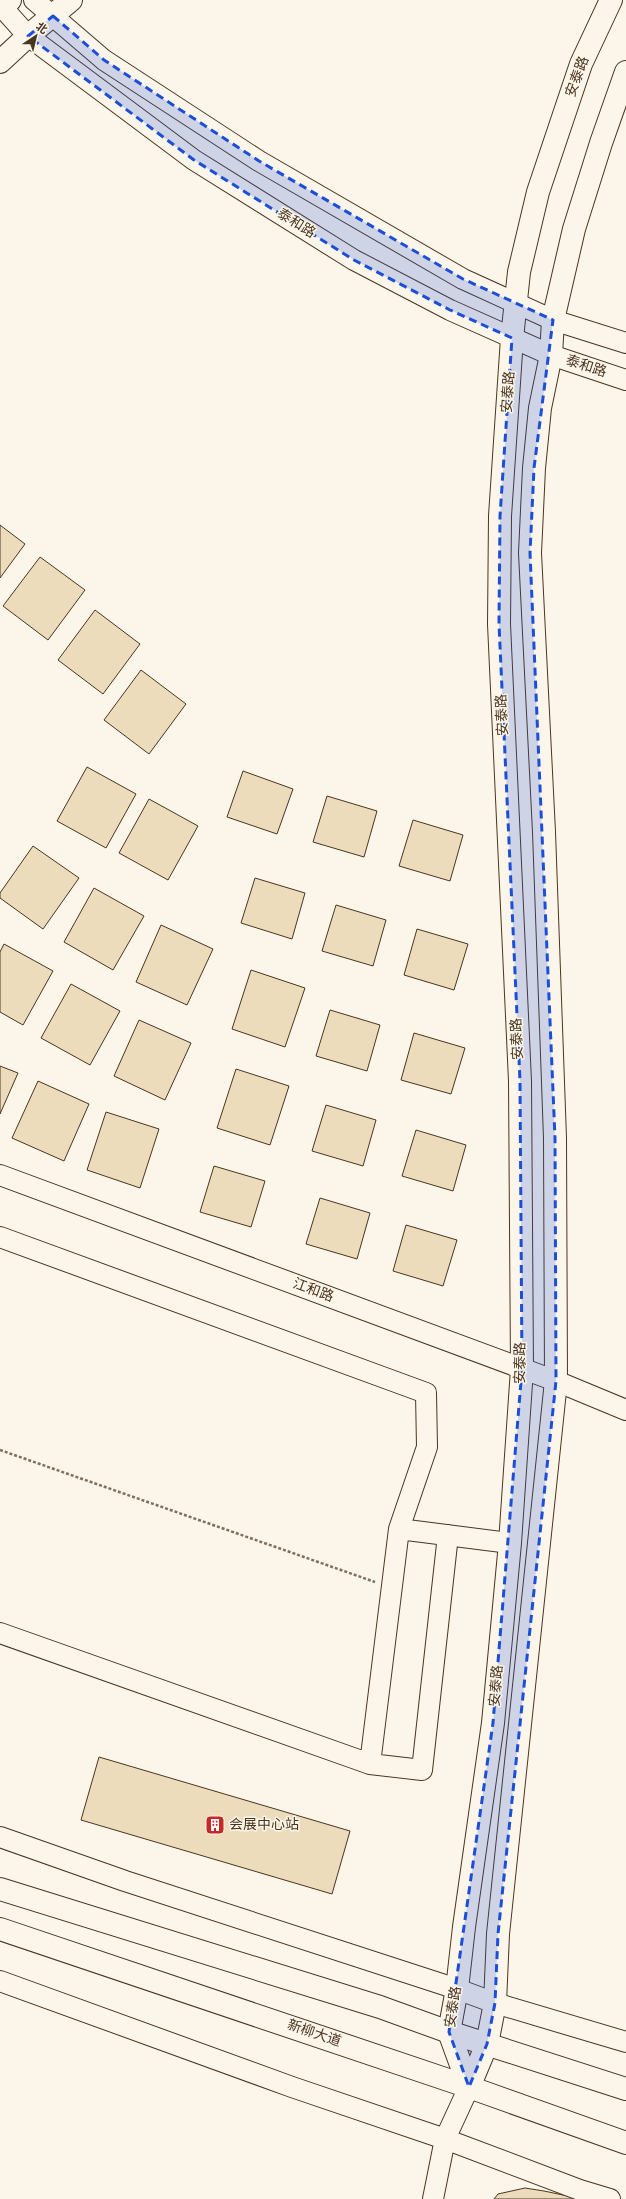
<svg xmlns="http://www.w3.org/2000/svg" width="626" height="2199" viewBox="0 0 626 2199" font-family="Overpass,'Noto Sans SC',sans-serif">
<rect width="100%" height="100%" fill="#fbf6e9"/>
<!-- building -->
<path fill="#ecdcbc" stroke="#4a3520" d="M0,525L25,544L0,578Z
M40,557L85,590L48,640L3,606Z
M95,610L140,644L103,694L58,660Z
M141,670L186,704L149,754L104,720Z
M87,767L136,794L106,848L57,821Z
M243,771L293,789L277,834L227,817Z
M327,796L377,811L364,857L313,842Z
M149,799L198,826L168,880L119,853Z
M413,820L463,835L450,881L399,866Z
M33,846L79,878L43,929L0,898V893Z
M255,878L305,893L292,939L241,923Z
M94,888L144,916L113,970L64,942Z
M336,905L386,920L373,966L322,951Z
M161,925L213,949L187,1005L136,982Z
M417,929L468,944L454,990L404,975Z
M4,944L53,971L23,1025L0,1012V952Z
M251,970L305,988L285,1047L232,1029Z
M71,984L120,1011L90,1065L41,1038Z
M330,1010L380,1025L367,1071L316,1056Z
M139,1020L191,1043L165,1100L114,1076Z
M414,1033L465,1048L451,1094L401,1080Z
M0,1066L18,1073L0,1114Z
M236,1069L289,1086L270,1145L217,1128Z
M38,1081L89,1104L64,1161L12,1138Z
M326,1105L376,1120L363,1166L312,1151Z
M106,1112L159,1129L140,1188L87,1170Z
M416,1130L466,1145L453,1191L402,1176Z
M214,1166L265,1181L251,1227L200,1212Z
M320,1198L370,1213L357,1259L306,1244Z
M406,1225L457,1240L443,1286L393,1271Z
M99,1757L350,1831L332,1894L81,1820Z
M525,2188L544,2191L582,2199H494L498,2194Z"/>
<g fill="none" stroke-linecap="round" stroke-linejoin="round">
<!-- minor casing -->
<g stroke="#4a3520" stroke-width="22">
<path id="minor" d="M34,0L104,60L259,161L463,279L553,320L626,343
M2,7L28,36L194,160L354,260L450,310L551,355L626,380
M0,1175L556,1381L626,1410
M0,1237L426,1393L427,1447L399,1529
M0,1633L370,1764L422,1770L448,1535
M370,1764L399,1529L510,1543
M0,1837L125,1881L457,1989L495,2003L626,2042
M0,1981L292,2087L445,2139L580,2190L610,2199
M433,2199L445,2139L469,2087"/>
</g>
<!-- major casing -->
<g stroke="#4a3520" stroke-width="24">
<path id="major" d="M0,9L10,0
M0,62L28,36L71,0
M469,2087L449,2032L457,1989L464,1927L493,1723L510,1543L522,1369L520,1081L499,624L500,516L512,338L519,272L538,192L581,64L611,0
M469,2087L487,2044L495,2003L498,1934L556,1381L555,1138L544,832L530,553L534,468L540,408L551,355L553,320L574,229L601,143L626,72"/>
</g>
<!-- highway casing -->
<g stroke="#4a3520" stroke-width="24">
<path id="highway" d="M0,1889L380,2007L449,2032L626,2089
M0,1929L469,2087L626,2143"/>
</g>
<!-- path -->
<path stroke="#7f6f5c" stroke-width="2.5" stroke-dasharray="3 2" stroke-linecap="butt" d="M0,1450L375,1582"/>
<!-- minor -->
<use href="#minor" stroke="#fbf6e9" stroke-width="20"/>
<!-- major -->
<use href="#major" stroke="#fbf6e9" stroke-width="22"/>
<!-- highway -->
<use href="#highway" stroke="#fbf6e9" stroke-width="22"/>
</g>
<!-- marked area -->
<path fill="#1d4ed8" fill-opacity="0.2" stroke="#1d4ed8" stroke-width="3" stroke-dasharray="8 5" stroke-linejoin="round" d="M53,16L104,60L259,161L463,279L553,320L534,468L530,553L555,1138L556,1381L498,1934L495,2003L487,2044L469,2087L449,2032L493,1723L522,1369L520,1081L499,624L500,516L512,338L450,310L354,260L194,160L28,36Z"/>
<!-- icons -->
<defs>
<g id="building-square" transform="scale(1)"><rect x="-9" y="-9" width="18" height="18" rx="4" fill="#c62828" stroke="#fbf6e9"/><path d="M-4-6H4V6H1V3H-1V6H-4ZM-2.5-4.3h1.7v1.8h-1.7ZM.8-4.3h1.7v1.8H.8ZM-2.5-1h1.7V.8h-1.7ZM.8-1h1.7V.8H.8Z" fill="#fff"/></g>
</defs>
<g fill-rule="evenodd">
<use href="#building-square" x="215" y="1825"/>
</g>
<g text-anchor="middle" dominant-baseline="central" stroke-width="3" stroke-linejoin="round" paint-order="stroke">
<!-- street labels -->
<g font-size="14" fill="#4a3520" stroke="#fbf6e9">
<text transform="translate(578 77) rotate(-70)">安泰路</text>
<text transform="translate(296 224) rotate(32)">泰和路</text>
<text transform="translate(586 367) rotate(18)">泰和路</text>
<text transform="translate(509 392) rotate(-86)">安泰路</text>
<text transform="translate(503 715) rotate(-93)">安泰路</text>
<text transform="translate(518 1039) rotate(-93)">安泰路</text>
<text transform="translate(313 1291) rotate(20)">江和路</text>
<text transform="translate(521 1363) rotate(-89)">安泰路</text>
<text transform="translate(497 1686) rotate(-85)">安泰路</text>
<text transform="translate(454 2007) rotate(-81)">安泰路</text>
<text transform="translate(314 2034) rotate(19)">新柳大道</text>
</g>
<!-- poi labels -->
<g font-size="14" fill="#4a3520" stroke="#fbf6e9" text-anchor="start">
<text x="229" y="1825">会展中心站</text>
</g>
</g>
<!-- north arrow -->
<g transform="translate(36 36) rotate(35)" stroke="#fbf6e9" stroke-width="3" paint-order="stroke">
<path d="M0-3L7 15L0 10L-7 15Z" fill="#4a3520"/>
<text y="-6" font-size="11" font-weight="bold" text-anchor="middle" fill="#4a3520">北</text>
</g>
</svg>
